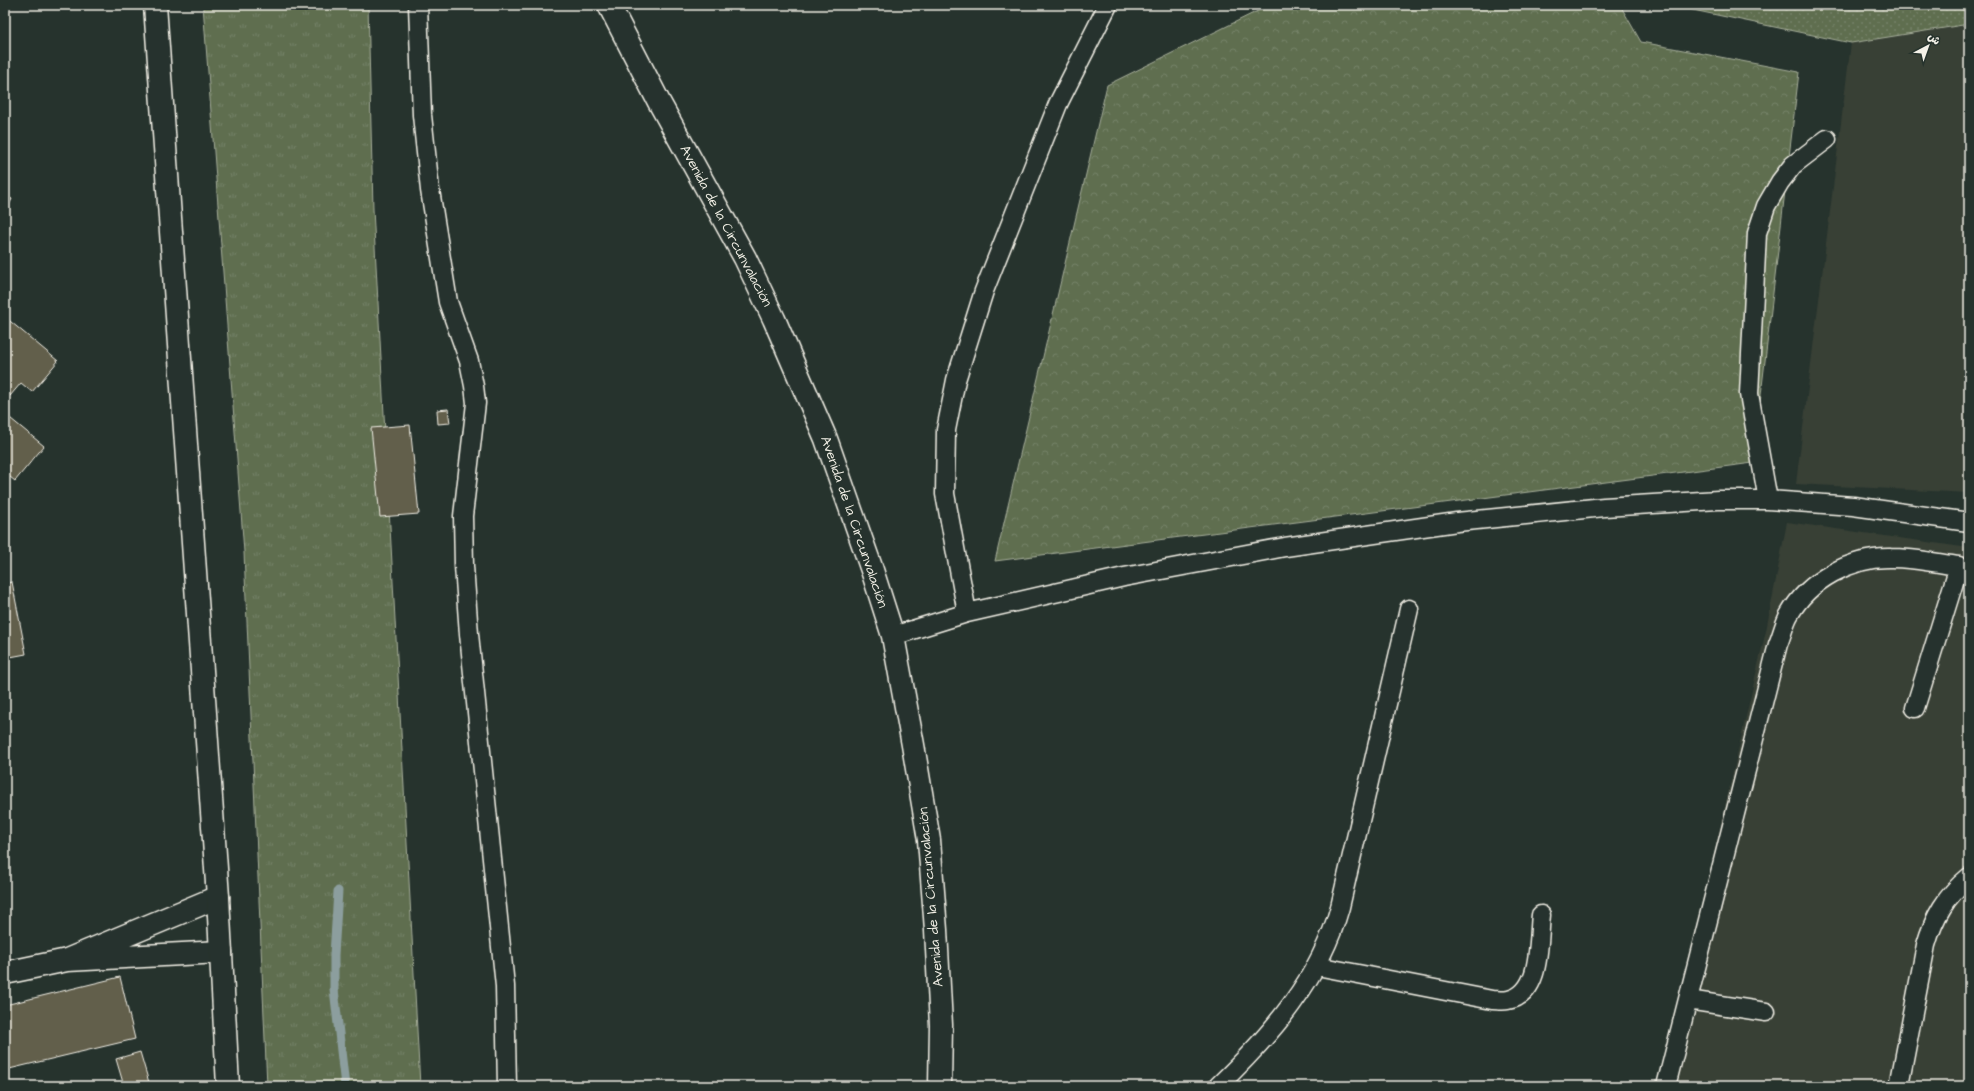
<svg xmlns="http://www.w3.org/2000/svg" width="1974" height="1091" viewBox="0 0 1974 1091" font-family="'Architects Daughter','Playpen Sans Arabic',sans-serif">
<defs>
<pattern id="grass-tufts" width="24" height="20" patternUnits="userSpaceOnUse"><rect width="24" height="20" fill="#5e6e50"/><path d="M3 7l-1-3M5 7V3M7 7l1-3M15 17l-1-3M17 17v-4M19 17l1-3" fill="none" stroke="#768369"/></pattern>
<pattern id="forest-crowns" width="20" height="18" patternUnits="userSpaceOnUse"><rect width="20" height="18" fill="#5e6e50"/><path d="M2 6a3 3 0 1 1 6 0M12 15a3 3 0 1 1 6 0" fill="none" stroke="#768369"/></pattern>
<pattern id="park-dots" width="8" height="8" patternUnits="userSpaceOnUse"><rect width="8" height="8" fill="#5e6e50"/><path d="M2 2h.1M6 6h.1" fill="none" stroke="#768369" stroke-width="1.8" stroke-linecap="round"/></pattern>
</defs>
<rect width="100%" height="100%" fill="#26332d"/>
<filter id="ink" filterUnits="userSpaceOnUse"><feTurbulence type="fractalNoise" baseFrequency=".025" numOctaves="2"/><feDisplacementMap in="SourceGraphic" scale="8" xChannelSelector="R" yChannelSelector="G"/><feConvolveMatrix kernelMatrix="1 2 1 2 8 2 1 2 1" color-interpolation-filters="sRGB"/></filter>
<g filter="url(#ink)">
<!-- built -->
<path fill="#384036" d="M1969,24V493L1796,484L1851,43Z
M1787,522L1969,548V1086H1658L1674,1025L1766,631Z"/>
<!-- grass -->
<path fill="url(#grass-tufts)" stroke="#a9b09c" d="M203,5H368L373,209L420,1086H267L244,552Z"/>
<!-- forest -->
<path fill="url(#forest-crowns)" stroke="#a9b09c" d="M1270,5H1620L1641,42L1799,72L1753,463L995,561L1107,85Z"/>
<!-- park -->
<path fill="url(#park-dots)" stroke="#a9b09c" d="M1669,5H1969V24L1851,43Z"/>
<g fill="none" stroke-linecap="round" stroke-linejoin="round">
<!-- stream -->
<path stroke="#8c9e9e" stroke-width="9" d="M338,891L334,955V989L345,1086"/>
</g>
<!-- building -->
<path fill="#625f4b" stroke="#f4f1e8" d="M5,196L12,199L5,213Z
M5,317L58,361L32,392L21,383L10,396L5,392Z
M448,409L450,423L438,424L437,410Z
M5,414L44,446L15,481L5,473Z
M410,425L419,514L380,517L371,428Z
M12,582L26,654L5,658V583Z
M120,977L135,1039L5,1070V1005Z
M140,1052L150,1086H124L116,1059Z"/>
<g fill="none" stroke-linecap="round" stroke-linejoin="round">
<!-- service casing -->
<g stroke="#f4f1e8" stroke-width="21">
<path id="service" d="M418,5L422,115L430,190L448,302L469,361L474,386L476,403L463,516L464,566L469,634L505,986L507,1086
M1768,500L1749,394L1757,233L1766,206L1780,182L1793,165L1827,139
M967,613L945,494L946,430L956,380L984,291L1058,104L1108,5
M893,636L967,613L1124,577L1285,547L1457,522L1604,507L1718,500H1768L1853,506L1969,522
M1915,708L1959,566
M1317,966L1492,1000C1497,1000 1503,1001 1508,1000C1542,994 1538,941 1541,915
M1688,1000L1766,1012
M1218,1086C1271,1035 1320,979 1340,907L1409,609
M1666,1086L1778,644C1782,635 1784,624 1789,615C1809,580 1851,557 1891,558C1914,558 1937,563 1959,566L1969,569
M1899,1086L1926,945C1934,917 1946,896 1969,877"/>
</g>
<!-- minor casing -->
<g stroke="#f4f1e8" stroke-width="25">
<path id="minor" d="M218,897L67,960L221,952
M5,973L67,960"/>
</g>
<!-- tertiary casing -->
<g stroke="#f4f1e8" stroke-width="25">
<path id="tertiary" d="M155,5L218,897L228,1086"/>
</g>
<!-- secondary casing -->
<g stroke="#f4f1e8" stroke-width="25">
<path id="secondary" d="M609,5L659,102L745,258L774,319L826,439L872,570L893,636L913,745L929,840L936,930L941,1025L940,1086"/>
</g>
<!-- service -->
<use href="#service" stroke="#26332d" stroke-width="18"/>
<!-- minor -->
<use href="#minor" stroke="#26332d" stroke-width="22"/>
<!-- tertiary -->
<use href="#tertiary" stroke="#26332d" stroke-width="22"/>
<!-- secondary -->
<use href="#secondary" stroke="#26332d" stroke-width="22"/>
</g>
</g>
<g text-anchor="middle" dominant-baseline="central" stroke-width="3.5" stroke-linejoin="round" paint-order="stroke">
<!-- street labels -->
<g font-size="14" fill="#f4f1e8" stroke="#26332d">
<text transform="translate(726 226) rotate(62)">Avenida de la Circunvalación</text>
<text transform="translate(854 522) rotate(71)">Avenida de la Circunvalación</text>
<text transform="translate(931 897) rotate(-95)">Avenida de la Circunvalación</text>
</g>
</g>
<!-- margin -->
<rect width="1974" height="1091" fill="none" stroke="#26332d" stroke-width="20"/>
<rect x="10" y="10" width="1954" height="1071" fill="none" stroke="#f4f1e8" stroke-width="1.5" filter="url(#ink)"/>
<!-- north arrow -->
<g transform="translate(1928 46) rotate(41)" stroke="#26332d" stroke-width="3" paint-order="stroke">
<path d="M0-3L7 15L0 10L-7 15Z" fill="#f4f1e8"/>
<text y="-6" font-size="11" font-weight="bold" text-anchor="middle" fill="#f4f1e8">ش</text>
</g>
</svg>
